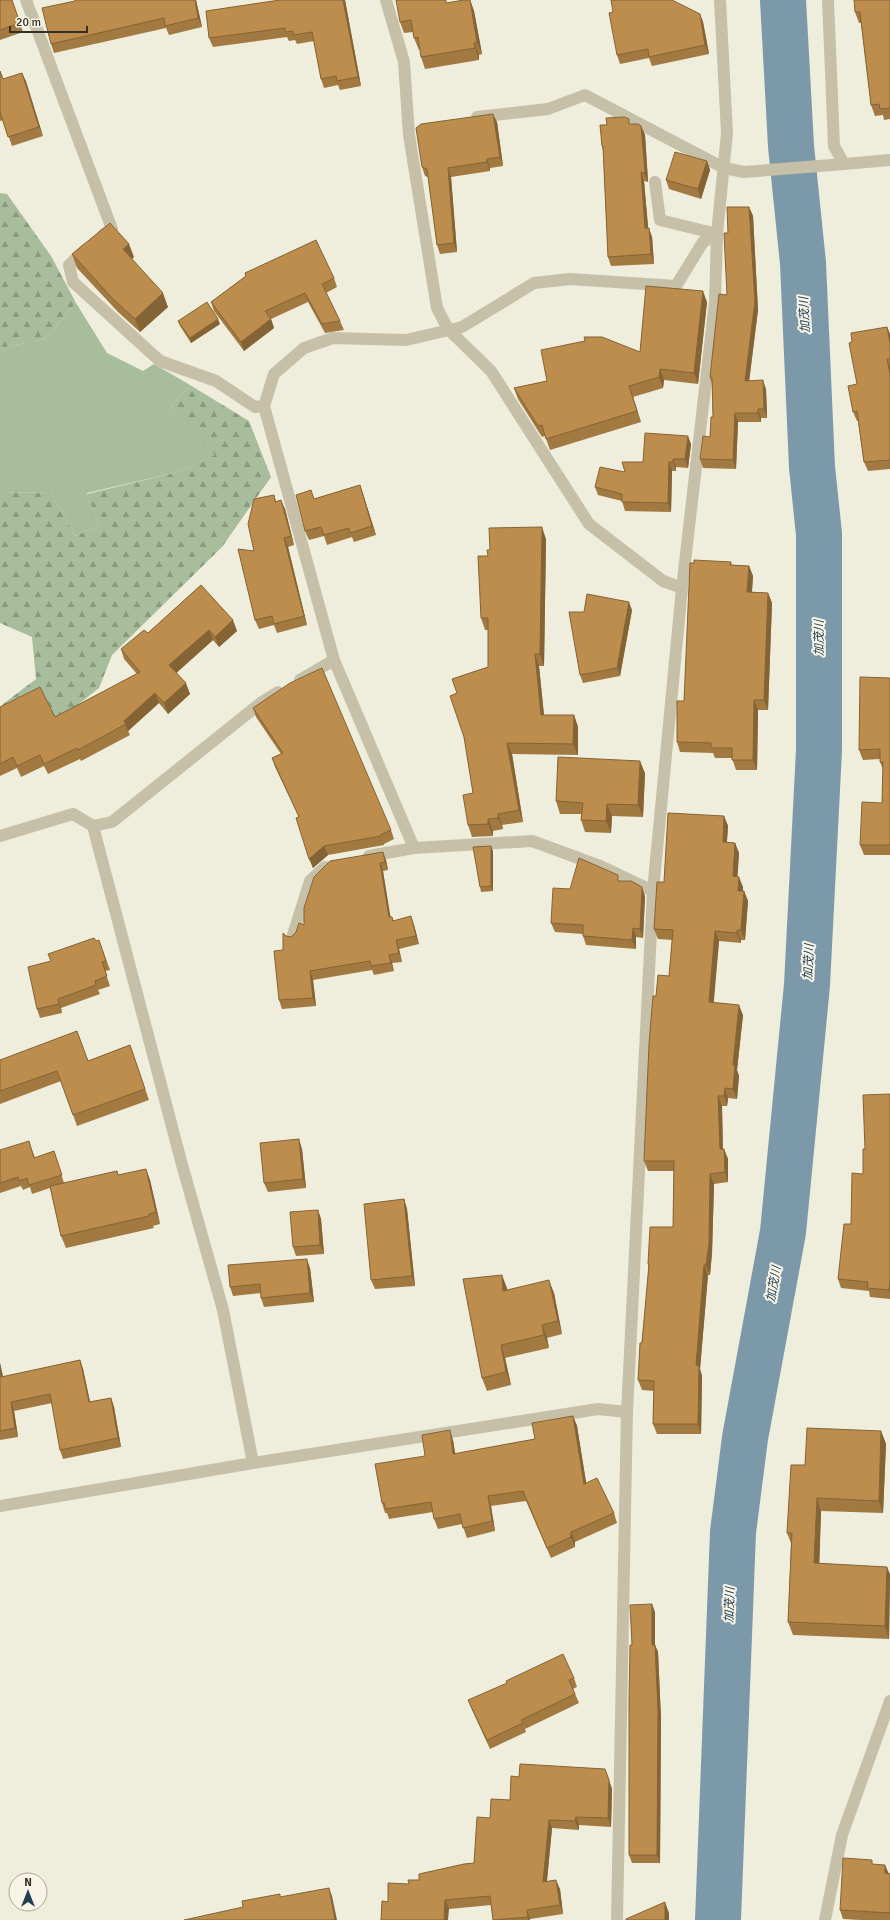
<svg xmlns="http://www.w3.org/2000/svg" width="890" height="1920" viewBox="0 0 890 1920" font-family="Signika,'Noto Sans JP',sans-serif">
<defs>
<pattern id="forest-firs" width="22" height="20" patternUnits="userSpaceOnUse"><rect width="22" height="20" fill="#a7bd9c"/><path d="M5 1l3.5 6h-7zM16 11l3.5 6h-7z" fill="#899a7f"/></pattern>
</defs>
<rect width="100%" height="100%" fill="#efeddb"/>
<!-- green -->
<path fill="#a7bd9c" d="M76,303L107,353L143,371L154,364L190,385L171,407L216,455L178,472L87,493L99,525L75,536L51,493L0,492V348L45,339Z"/>
<!-- forest -->
<path fill="url(#forest-firs)" d="M0,193L7,194L51,256L76,303L45,339L0,348Z
M190,385L249,421L271,477L222,547L112,655L99,688L61,718L2,728L3,704L36,679L32,637L0,623V492L51,493L75,536L99,525L87,494L178,472L215,455L171,407Z"/>
<g fill="none" stroke-linecap="round" stroke-linejoin="round">
<!-- river -->
<path stroke="#7c99aa" stroke-width="46" d="M718,1920L733,1532L745,1438L783,1232L807,985L819,750V534L812,467L803,263L791,146L783,0"/>
<!-- street -->
<path stroke="#c6c0a8" stroke-width="12" d="M26,0L112,229L103,235
M386,0L404,62L409,135L437,308L448,329L491,371L589,524L663,581L682,588
M828,0L834,146L844,164L890,160
M477,117L548,109L585,95L724,168L744,172L844,164
M655,182L660,220L717,234
M86,249L69,265L73,282L160,361L216,381L255,407L264,406
M300,680L334,660
M93,826L112,822L262,702L278,692
M0,836L73,814L93,826L181,1161L223,1310L253,1463
M414,848L334,660L264,406L274,374L304,348L333,338L406,340L462,327L534,283L570,279L676,286L703,242L717,234
M369,856L414,848L532,841L600,866L653,891
M292,938L310,881L325,867
M0,1506L253,1463L598,1409L627,1412
M617,1920L627,1412L653,891L682,588L715,302L717,234L727,133L720,0
M825,1920L842,1835L890,1701"/>
</g>
<!-- wall -->
<path fill="#a27941" d="M0,0H12L23,32L0,40Z
M196,0L202,27L169,35L166,28L54,53L51,44Z
M345,0L361,86L340,90L338,85L324,88L321,79L314,41L297,44L295,40L289,41L287,37L213,47L209,38Z
M470,0L474,11L482,54L479,55V60L425,69L421,57L420,49L419,50L414,38L413,32L404,33L400,22L448,3Z
M673,0V1L700,14L703,22L709,54L652,66L649,58L620,64L617,55Z
M890,0V119L884,120L883,115L875,116L871,105L861,23H859L855,12Z
M0,71L3,79L22,73L43,136L12,146L3,120L0,121Z
M497,122L503,166L490,168V171L451,177L457,252L440,254L437,245L428,177L425,176L422,167Z
M631,124L641,126L645,135L648,180V182L644,181L648,228L652,237L654,264L611,266L608,257L603,151L602,146Z
M707,161L710,170L701,199L669,189L666,180Z
M749,207L753,216L758,310L749,381L766,389L767,418H761V422H738L736,469L703,468L700,459L710,437L713,417L712,384L710,377L727,295L728,233Z
M72,254L134,257L132,259L168,307L140,332L118,312L77,268Z
M245,273L334,278L337,287L326,293L340,321L344,330L325,333L308,302L271,319L274,328L244,351L214,311L211,302L246,276Z
M707,302L698,384L664,380L663,388L633,397L641,422L550,450L545,436L542,437L518,399L514,388L547,381L640,352Z
M178,321L220,324L191,343L180,326Z
M887,327L890,334V469L868,471L864,462L858,421H857L853,412L857,384L852,342Z
M691,444L688,468L676,467V471H672L671,512L625,511L622,501L598,495L595,487L625,472L643,462Z
M360,485L376,535L354,542L352,537L327,545L324,536L309,540L305,531L311,490L314,499Z
M274,495L276,501L285,509L294,545L288,547L307,625L277,633L274,625L259,629L255,620L254,551Z
M546,539L544,666H539L544,715H574L578,727V755L512,754L523,822L502,825L503,829L493,831V836L472,837L468,825L473,793L457,693L488,667V630H485L481,618L488,556L490,550Z
M731,562L732,565L749,566L753,576L752,592L768,593L772,603L768,710H758L757,770H736L732,758H715L713,753L680,752L677,742L684,701L694,563Z
M201,585L237,631L219,647L213,640L176,673L190,694L168,714L159,703L128,731L130,735L81,761L80,759L48,774L44,766L21,777L17,768L0,776V707L55,717L137,674L124,659L121,649L148,633Z
M632,610L620,676L583,683L580,675L584,612Z
M890,678V855H864L860,845L882,803L883,769L880,762V759L863,760L859,750Z
M253,708L391,830L394,839L384,844V845L328,855L313,868L299,817L275,767L272,758L281,754L256,717Z
M645,773L643,817L612,816L611,833L585,832L581,820V814H560L556,801Z
M724,816L728,826L727,842L735,843L739,853L737,877L743,887V891H744L748,901L745,940H741V943L719,941L713,1002L743,1015L737,1070L739,1076L737,1099L728,1098L727,1106H722L723,1149H724L728,1159V1182L714,1184L712,1253L710,1275H708L700,1369L702,1376L701,1434H657L653,1424L654,1391L642,1390L638,1380L649,1268L648,1264L673,1227L674,1171H648L644,1161L656,996L669,976L672,940L658,939L654,929L664,882Z
M493,851V891L481,892L480,887Z
M386,860L388,870L383,871L390,917L393,920L414,925L419,944L399,949L402,962L392,963L394,971L374,975L372,970L313,980L316,1006L282,1009L279,1000L283,950L286,936L291,937L304,925L330,861Z
M620,881L645,896L643,938L636,937V949L586,945L583,936V934L555,932L551,923L570,889Z
M99,940L110,970L105,971L110,986L98,990L100,994L61,1008L62,1013L40,1018L37,1009L51,961Z
M130,1045L149,1100L77,1126L61,1081L0,1104V1060L88,1061Z
M890,1094V1299L870,1297L869,1291L841,1288L838,1279L863,1174L865,1149Z
M302,1149L306,1188L268,1192L264,1183Z
M0,1150H32L35,1158L54,1151L64,1183L118,1175L146,1169L150,1180L160,1224L153,1226L154,1228L66,1248L61,1236L50,1188L32,1194L30,1187L23,1190L21,1186L0,1193Z
M404,1199L407,1209L415,1286L375,1289L371,1280Z
M318,1210L321,1219L324,1254L296,1256L293,1247Z
M310,1268L314,1302L264,1307L261,1298V1293L233,1296L230,1287Z
M507,1288V1290L554,1293L562,1334L547,1338L549,1348L505,1358L511,1385L487,1391L482,1378Z
M80,1360L83,1369L90,1402L111,1398L114,1407L121,1447L63,1459L60,1450L52,1403L14,1411L18,1437L0,1440V1363L3,1377Z
M573,1416L577,1426L586,1483L614,1513L617,1523L575,1542V1547L551,1558L526,1501L491,1506L495,1531L467,1538L462,1524L438,1529L434,1519L433,1512L389,1519L387,1513H385L382,1503L425,1456L453,1440L455,1454L535,1439Z
M881,1431L886,1444L883,1513L821,1511L819,1563L890,1574L889,1639L793,1635L788,1622L791,1543L787,1533L805,1465Z
M655,1612V1645L658,1652L661,1719L660,1863H632L629,1855L632,1645Z
M574,1678L577,1687L573,1689L579,1703L525,1729L526,1732L490,1749L472,1710L468,1700Z
M605,1769L612,1789L611,1827L579,1825V1830L552,1828L547,1881L560,1889L563,1914L530,1919V1920H493L491,1905L449,1909L388,1902L409,1884L419,1880L474,1863L490,1818L510,1800L519,1777Z
M874,1864L888,1873L890,1874V1920H860L843,1919L840,1910Z"/>
<!-- shaded-wall -->
<path fill="#846335" d="M195,0H196L202,27L198,18Z
M343,0H345L361,86L358,77Z
M470,0L474,11L482,54L477,42Z
M700,14L703,22L709,54L705,45Z
M474,43L479,55V60L475,48Z
M22,73L26,81L43,136L39,127Z
M493,114L497,122L503,166L500,157Z
M641,126L645,135L648,182L644,173Z
M487,159L490,168V171L487,162Z
M707,161L710,170L701,199L698,189Z
M448,168L451,177L457,252L454,243Z
M641,172L644,181L649,237L645,228Z
M749,207L753,216L758,310L748,390L745,381Z
M649,228L652,237L654,264L651,254Z
M129,244L134,257L128,262L123,249Z
M703,291L707,302L698,384L694,373Z
M163,293L168,307L140,332L135,319Z
M218,319L220,324L191,343L190,338Z
M271,319L274,328L244,351L241,342Z
M887,327L890,334V343Z
M887,359L890,367V374Z
M660,369L664,380L663,388L659,377Z
M763,380L766,389L767,418L764,409Z
M629,386L633,397L641,422L637,411Z
M758,409L761,418V422L758,413Z
M735,413L738,422L736,469L733,460Z
M688,436L691,444L688,468L685,459Z
M673,459L676,467V471L673,462Z
M669,462L672,471L671,512L668,503Z
M360,485L363,494L376,535L372,526Z
M281,500L285,509L294,545L291,536Z
M542,527L546,539L544,666L540,654Z
M284,538L288,547L307,625L304,616Z
M749,566L753,576L751,602L747,592Z
M768,593L772,603L768,710L764,700Z
M629,602L632,610L620,676L617,668Z
M233,620L237,631L219,647L215,637Z
M209,630L213,640L173,676L169,665Z
M535,654L539,666L545,726L541,715Z
M186,683L190,694L168,714L164,703Z
M155,693L159,703L128,731L124,721Z
M754,700L758,710L757,770L753,760Z
M574,715L578,727V755L573,744Z
M507,743L512,754L523,822L519,810Z
M640,761L645,773L643,817L638,805Z
M607,804L612,816L611,833L606,821Z
M498,814L502,825L503,829L498,818Z
M724,816L728,826L726,852L723,842Z
M488,819L493,831V836L488,824Z
M735,843L739,853L737,886L733,876Z
M324,846L328,855L313,868L309,859Z
M491,846L493,851V891L491,886Z
M383,852L386,860L388,870L385,862Z
M380,863L383,871L392,926L389,917Z
M739,877L743,887L742,901L738,891Z
M642,887L645,896L643,938L640,929Z
M744,891L748,901L745,940L741,930Z
M411,916L414,925L419,944L416,936Z
M633,928L636,937V949L632,940Z
M737,930L741,940V943L737,933Z
M715,931L719,941L713,1012L709,1002Z
M396,940L399,949L402,962L399,953Z
M389,955L392,963L394,971L391,963Z
M310,971L313,980L316,1006L313,998Z
M58,999L61,1008L62,1013L59,1004Z
M739,1005L743,1015L737,1070L739,1076L737,1099L733,1089V1065Z
M725,1088L728,1098L727,1106L724,1096Z
M718,1096L722,1106L723,1159L720,1149Z
M299,1139L302,1149L306,1188L303,1179Z
M724,1149L728,1159V1182L725,1172Z
M146,1169L150,1180L160,1224L156,1212Z
M710,1174L714,1184L712,1253L710,1275L706,1265Z
M404,1199L407,1209L415,1286L412,1276Z
M318,1210L321,1219L324,1254L320,1245Z
M307,1259L310,1268L314,1302L310,1293Z
M704,1265L708,1275L700,1369L702,1376L701,1434L698,1424L696,1365Z
M502,1275L507,1288L508,1304L503,1291Z
M890,1279V1294L889,1290Z
M549,1280L554,1293L562,1334L558,1321Z
M542,1325L547,1338L549,1348L544,1335Z
M501,1345L505,1358L511,1385L506,1372Z
M80,1360L83,1369L92,1411L89,1402Z
M0,1363L5,1386L1,1377L0,1370Z
M111,1398L114,1407L121,1447L118,1438Z
M11,1402L14,1411L18,1437L15,1428Z
M573,1416L577,1426L588,1494L584,1484Z
M450,1430L453,1440L457,1464L453,1454Z
M881,1431L886,1444L883,1513L879,1501Z
M488,1496L491,1506L495,1531L492,1521Z
M817,1498L821,1511L819,1576L814,1563Z
M571,1532L575,1542V1547L571,1537Z
M887,1567L890,1574L889,1639L885,1626Z
M652,1604L655,1612V1652L652,1645Z
M655,1645L658,1652L661,1719L660,1863L657,1855Z
M609,1780L612,1789L611,1827L608,1818Z
M576,1817L579,1825V1830L575,1821Z
M549,1820L552,1828L546,1890L543,1882Z
M885,1865L889,1874L885,1873Z
M556,1880L560,1889L563,1914L560,1905Z
M329,1888L332,1896L337,1920H335Z
M445,1900L449,1909L448,1920H444Z
M665,1902L669,1913V1920H665Z
M527,1910L530,1919V1920H529L528,1917Z"/>
<!-- building -->
<path fill="#bc8d4c" stroke="#846335" d="M0,0H12L20,23L0,30Z
M75,0H195L198,18L165,26L164,18L51,44L42,8L75,1Z
M280,0H343L358,77L337,81L336,76L321,79L312,32L294,35L293,31L285,32V28L209,38L206,11Z
M396,0H446V3L464,0H470L477,42L474,43L475,48L421,57L418,37L414,38L411,20L400,22Z
M611,0H672L700,14L705,45L649,57L648,49L617,55L609,13L613,12Z
M854,0H890V108L880,109L879,104L871,105L860,12H855Z
M0,71L3,79L22,73L39,127L8,137L0,112Z
M493,114L500,157L487,159V162L448,168L454,243L437,245L427,169L422,167L416,128L421,124Z
M624,117L629,119V124H638L641,126L645,171L644,173L641,172L645,228H649L651,254L608,257L603,146H602L600,125H607L606,118Z
M675,152L707,161L698,189L666,180Z
M727,207H749L755,301L745,381L763,380L764,409H758V413H735L733,460L700,459L703,436L710,437L711,417H713L712,378L710,377L719,294L727,295L724,233H728Z
M110,223L129,244L123,249L163,293L135,319L113,299L72,254Z
M316,240L334,278L322,284L340,321L322,324L305,293L265,311L271,319L241,342L211,302L246,276L245,273Z
M646,286L703,291L694,373L660,369L659,377L629,386L637,411L546,439L542,425L538,426L514,388L547,381L541,350L585,341L584,337H602L640,352Z
M207,302L218,319L190,338L178,321Z
M887,327L890,343V359H887L890,374V460L864,462L857,411L853,412L848,386L857,384L849,343L852,342L851,333Z
M645,433L688,436L685,459H673V462H669L668,503L622,502V494L595,487L600,467L625,472L622,462H643Z
M360,485L372,526L350,533L349,528L324,535L321,527L305,531L296,495L311,490L314,499Z
M274,495L275,502L281,500L291,536L284,538L304,616L274,624L272,616L255,620L238,549L254,551L248,524L254,499Z
M542,527L540,654H535L541,715H574L573,744L507,743L519,810L498,814V818L488,819V824L468,825L463,795L473,793L464,737L450,696L457,693L452,679L488,667V618H481L478,556H488L487,550H490L489,528Z
M694,560L731,562L730,565L749,566L747,592L768,593L764,700H754L753,760H732V748H711V743L677,742V701H684L690,563H694Z
M201,585L233,620L215,637L209,630L169,665L186,683L164,703L155,693L124,721L126,724L78,750L77,748L44,764L40,755L17,766L13,757L0,764V707L40,687L55,717L140,672L121,649L144,630L148,633Z
M587,594L629,602L617,668L580,675L569,612H584Z
M322,668L391,830L380,835L381,836L324,846L309,859L296,818L299,817L272,758L283,753L253,708L290,683Z
M860,677L890,678V845H860L862,802L882,803L883,762H880V749L859,750Z
M558,757L640,761L638,805L607,804L606,821L581,820L583,803L556,801Z
M668,813L724,816L723,842L735,843L733,876L739,877L738,891H744L741,930H737V933L715,931L709,1002L739,1005L733,1065L735,1066L733,1089L725,1088L724,1096H718L720,1149H724L725,1172L710,1174L709,1243L706,1265H704L696,1365L699,1366L698,1424H653L654,1381L638,1380L640,1343H642L649,1264H648L650,1227H673L674,1161H644L649,1044L653,996H656L658,975L669,976L673,930L654,929L657,882H664Z
M491,846V886L480,887L473,847Z
M383,852L385,862L380,863L389,917H392L393,921L411,916L416,936L396,940L399,953L389,955L391,963L371,966L370,961L310,971L313,998L279,1000L274,951L283,950V933L286,936L291,937L296,932L299,923L304,925V908L314,877L330,861Z
M579,858L618,875V881H631L642,887L640,929L633,928L632,940L583,936V925L551,923L553,888L570,889Z
M94,938L96,941L99,940L106,961L102,962L107,976L95,981L96,985L58,999L59,1004L37,1009L28,967L51,961L48,954Z
M77,1031L88,1061L130,1045L145,1089L73,1115L57,1071L0,1091V1060Z
M890,1094V1279L889,1290L867,1288L868,1282L838,1279L844,1224H851L852,1173L863,1174V1149H865L863,1095Z
M299,1139L303,1179L264,1183L260,1143Z
M29,1141L34,1158L54,1151L62,1175L29,1185L27,1178L19,1181L18,1177L0,1183V1150Z
M146,1169L156,1212L149,1214V1216L61,1236L50,1186L117,1171L118,1175Z
M404,1199L412,1276L371,1280L364,1204Z
M318,1210L320,1245L293,1247L290,1212Z
M307,1259L310,1293L261,1298L260,1284L230,1287L228,1265Z
M502,1275L503,1291L549,1280L558,1321L542,1325L544,1335L501,1345L506,1372L482,1378L463,1279Z
M80,1360L89,1402L111,1398L118,1438L60,1450L50,1394L11,1402L15,1428L0,1431V1370L1,1377Z
M573,1416L584,1484L597,1478L614,1513L571,1532V1537L547,1548L523,1491L488,1496L492,1521L463,1528L460,1514L434,1519L431,1502L386,1509L384,1503H382L375,1464L425,1456L422,1435L450,1430L453,1454L535,1439L532,1423Z
M807,1428L881,1431L879,1501L817,1498L814,1563L887,1567L885,1626L788,1622L792,1533H787L791,1465H805Z
M652,1604V1645H655L658,1711L657,1855H629V1701L630,1645H632L630,1605Z
M563,1654L574,1678L569,1680L575,1694L521,1720L523,1723L487,1740L468,1700L507,1683L506,1681Z
M520,1764L605,1769L609,1780L608,1818L576,1817L575,1821L549,1820L543,1882L556,1880L560,1905L527,1910L528,1917L493,1920L490,1896L445,1900L444,1920H381L382,1901L388,1902V1883L409,1884L408,1880H419V1874L464,1864L474,1863L477,1817L490,1818L491,1799L510,1800L511,1776L519,1777Z
M843,1858L872,1860V1864L885,1865V1873L890,1874V1913L840,1910Z
M329,1888L335,1920H184L243,1907L242,1901L280,1894V1897Z
M665,1902V1920H626V1919Z"/>
<g text-anchor="middle" dominant-baseline="central" stroke-width="4" stroke-linejoin="round" paint-order="stroke">
<!-- water labels -->
<g font-size="12" font-style="italic" fill="#213e52" stroke="#f8f5e7">
<text transform="translate(805 315) rotate(-93)">加茂川</text>
<text transform="translate(819 638) rotate(-90)">加茂川</text>
<text transform="translate(809 962) rotate(-87)">加茂川</text>
<text transform="translate(774 1284) rotate(-80)">加茂川</text>
<text transform="translate(730 1605) rotate(-88)">加茂川</text>
</g>
</g>
<!-- north arrow -->
<g transform="translate(28 1892)"><circle r="19" fill="#f8f5e7" stroke="#aaa69b"/>
<path d="M0-3L7 15L0 10L-7 15Z" fill="#213e52"/>
<text y="-6" font-size="11" font-weight="bold" text-anchor="middle" fill="#342f28">N</text>
</g>
<!-- scale -->
<path d="M10 26v6h77v-6" fill="none" stroke="#342f28" stroke-width="2"/>
<text x="16" y="26" font-size="12" fill="#342f28" stroke="#f8f5e7" stroke-width="3" paint-order="stroke">20 m</text>
</svg>
